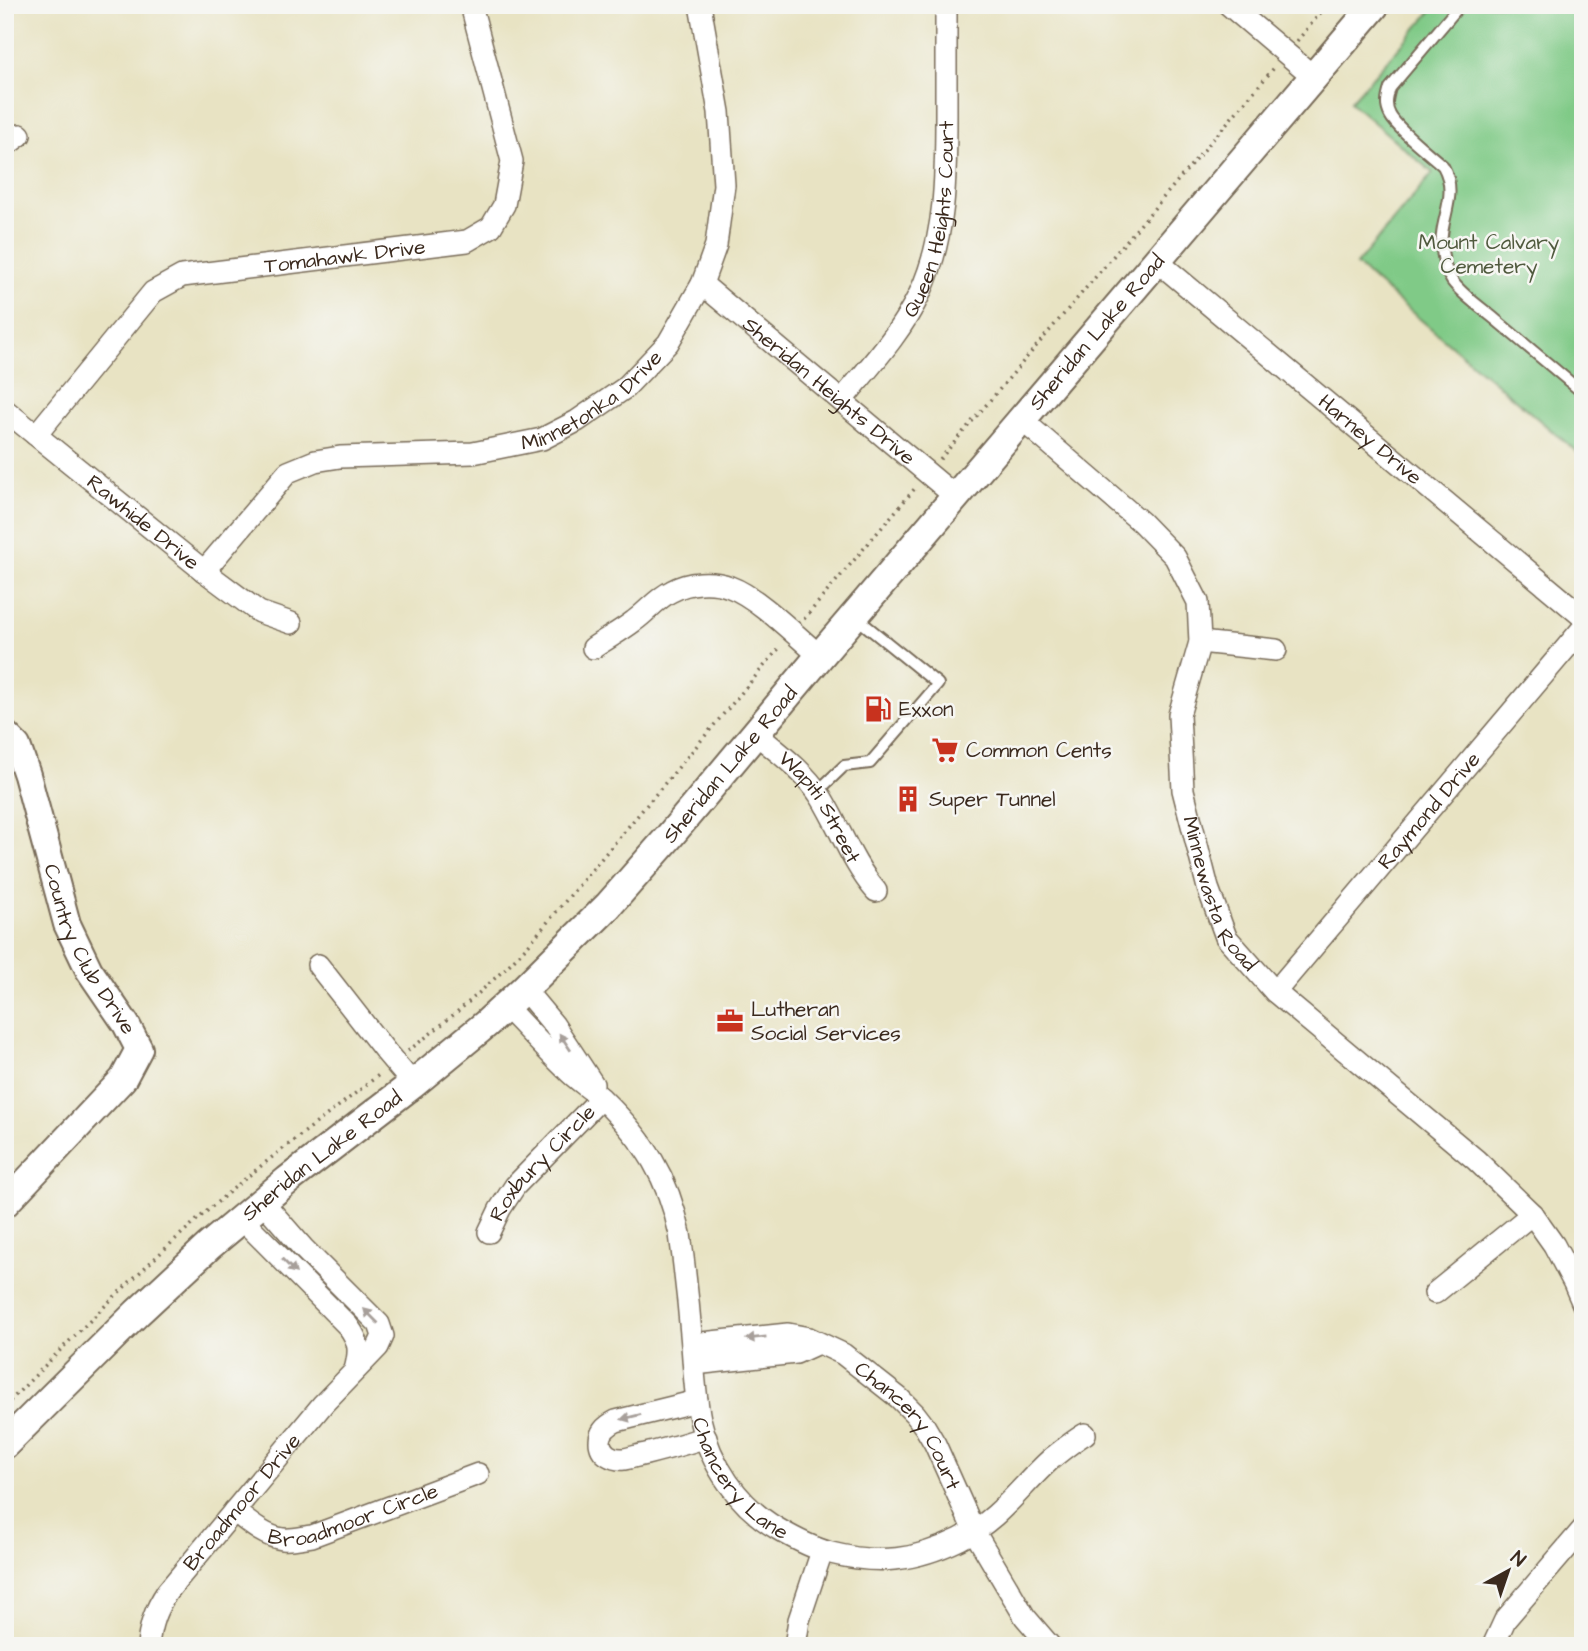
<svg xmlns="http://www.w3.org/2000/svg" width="1588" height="1651" viewBox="0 0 1588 1651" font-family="'Architects Daughter',sans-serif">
<rect width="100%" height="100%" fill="#f6f6f2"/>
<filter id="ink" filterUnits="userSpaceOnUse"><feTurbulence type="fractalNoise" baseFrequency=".0143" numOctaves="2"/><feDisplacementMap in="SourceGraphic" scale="14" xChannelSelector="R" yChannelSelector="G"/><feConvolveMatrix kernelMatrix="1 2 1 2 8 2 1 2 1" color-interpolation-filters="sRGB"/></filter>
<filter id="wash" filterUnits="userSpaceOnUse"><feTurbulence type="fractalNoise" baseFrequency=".00686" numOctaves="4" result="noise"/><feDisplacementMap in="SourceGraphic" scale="28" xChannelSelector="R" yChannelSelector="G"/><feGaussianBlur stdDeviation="1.57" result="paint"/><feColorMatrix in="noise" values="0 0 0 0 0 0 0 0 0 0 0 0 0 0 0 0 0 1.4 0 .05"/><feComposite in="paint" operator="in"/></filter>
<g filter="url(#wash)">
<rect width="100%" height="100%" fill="#e8e3c3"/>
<!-- green -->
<path fill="#80ca87" stroke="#5e7a52" stroke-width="2" d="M1437,5H1583V457L1356,265L1433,173L1350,102Z"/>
</g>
<g filter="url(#ink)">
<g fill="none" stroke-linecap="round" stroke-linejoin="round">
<!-- service casing -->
<g stroke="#786b58" stroke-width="14">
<path id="service" d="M1460,5L1390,88C1387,98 1385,106 1390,115C1397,129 1431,155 1443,166C1460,197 1438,219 1442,250C1443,260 1446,272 1452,281C1463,296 1482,308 1496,320C1525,344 1554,369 1583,393
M817,792L844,766L870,763L938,684L854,616"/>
</g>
<!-- minor casing -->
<g stroke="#786b58" stroke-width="24">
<g id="minor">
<path d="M1229,5L1314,77"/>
<path d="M5,146L20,135"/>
<path id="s1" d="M1157,261L1583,617"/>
<path id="s2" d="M702,284L956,497"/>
<path id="s3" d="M842,400C870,366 901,333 920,293C946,237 946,175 946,115C946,82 946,48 946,14"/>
<path id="s4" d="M5,410L204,571L259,612L291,623"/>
<path id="s5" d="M1022,420L1141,522L1175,557L1198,602L1200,642L1179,715L1183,790L1208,888L1226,937L1275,992L1476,1160L1532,1214L1554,1245L1574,1283L1583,1304"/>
<path id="s6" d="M36,435L153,292L182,276L467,241L491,227L504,205L512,161L471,5"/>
<path id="s7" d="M204,571L288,472L315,461L340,457L473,453L542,439L577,421L625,388L668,343L702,284L716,245L724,185L719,112L700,5"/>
<path d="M1200,642L1276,650"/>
<path d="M593,648C606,639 621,631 634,621C647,612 657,598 672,591C688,582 712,580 730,587C758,597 796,636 820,656"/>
<path id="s8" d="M755,733C778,752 804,771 821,797C840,828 852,863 876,891"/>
<path d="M318,965L386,1052L413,1084"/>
<path d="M524,989L554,1025L593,1084"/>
<path id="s9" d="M1275,992L1583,628"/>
<path id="s10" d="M505,1006C525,1027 545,1049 566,1069C577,1081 592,1089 603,1100C645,1141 668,1177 680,1234C685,1271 689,1308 692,1345C694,1370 695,1395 700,1419C710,1464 738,1506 778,1529C795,1539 812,1548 831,1553C879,1565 915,1561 960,1539C1000,1519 1019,1488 1051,1459C1062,1450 1073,1441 1085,1434"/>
<path d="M241,1218L348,1326C360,1342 360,1351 355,1370"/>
<path id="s11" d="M489,1232L500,1209L515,1186L601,1098"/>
<path d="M1435,1293L1532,1214"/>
<path id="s12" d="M692,1344L788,1334L809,1338L843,1354L899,1398L915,1414L925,1427L935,1444L974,1531L1025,1617L1050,1646"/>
<path d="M694,1364L796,1353L818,1343"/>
<path d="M697,1401L616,1421C608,1425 600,1431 600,1441C600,1454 613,1460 624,1459C631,1458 639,1455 646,1454C666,1449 686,1444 706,1437"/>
<path id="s13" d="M234,1511C248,1522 265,1537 283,1539C293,1540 303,1537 312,1536L478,1474"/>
<path id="s14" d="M148,1646C150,1625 155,1610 167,1592L323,1404L378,1347L383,1336L379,1324L303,1248L262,1201"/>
<path d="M795,1646L799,1620L822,1551"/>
<path d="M1493,1646L1505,1620L1583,1529"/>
</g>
</g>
<!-- tertiary casing -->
<g stroke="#786b58" stroke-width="30">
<g id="tertiary">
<path id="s15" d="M5,734L17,746L27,775L67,924L89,970L126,1024L139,1049L123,1079L5,1204"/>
</g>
</g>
<!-- secondary casing -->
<g stroke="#786b58" stroke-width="32">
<g id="secondary">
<path id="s16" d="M5,1444L137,1313L209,1246L288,1180L413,1084L486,1024L524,989L608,906L668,838L820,656L1375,5"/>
</g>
</g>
<!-- path -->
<path stroke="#786b58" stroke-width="3.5" stroke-dasharray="2 5" stroke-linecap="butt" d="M1297,41L1327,5
M940,459L1274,68
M804,619L917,486
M408,1051C451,1018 492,984 530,943L781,646
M5,1406C75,1335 145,1264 221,1199C272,1155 327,1116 380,1074"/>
<!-- service -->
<use href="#service" stroke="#fff" stroke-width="10"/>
<!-- minor -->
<use href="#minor" stroke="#fff" stroke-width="21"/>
<!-- tertiary -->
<use href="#tertiary" stroke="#fff" stroke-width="26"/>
<!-- secondary -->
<use href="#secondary" stroke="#fff" stroke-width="28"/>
</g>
<!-- one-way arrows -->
<defs><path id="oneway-solid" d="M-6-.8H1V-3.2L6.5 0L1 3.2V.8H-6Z" transform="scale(1.75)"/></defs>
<g fill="#a79f9a">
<use href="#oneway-solid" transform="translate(565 1042) rotate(-124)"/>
<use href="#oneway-solid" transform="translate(289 1266) rotate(45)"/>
<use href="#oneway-solid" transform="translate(371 1316) rotate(-135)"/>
<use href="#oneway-solid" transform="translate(756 1338) rotate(174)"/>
<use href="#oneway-solid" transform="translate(631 1417) rotate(166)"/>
</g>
</g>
<!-- icons -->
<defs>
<g id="fuel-bare" transform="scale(2.1)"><path d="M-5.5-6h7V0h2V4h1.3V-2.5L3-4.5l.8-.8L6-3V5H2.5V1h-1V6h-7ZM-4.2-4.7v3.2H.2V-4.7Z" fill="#c8321e" stroke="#f6f6f2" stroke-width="2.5" paint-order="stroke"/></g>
<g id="supermarket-bare" transform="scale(2.1)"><path d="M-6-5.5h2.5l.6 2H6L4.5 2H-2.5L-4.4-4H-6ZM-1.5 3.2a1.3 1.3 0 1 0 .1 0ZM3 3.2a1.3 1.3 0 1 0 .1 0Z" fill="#c8321e" stroke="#f6f6f2" stroke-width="2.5" paint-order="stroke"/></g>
<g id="building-bare" transform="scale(2.1)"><path d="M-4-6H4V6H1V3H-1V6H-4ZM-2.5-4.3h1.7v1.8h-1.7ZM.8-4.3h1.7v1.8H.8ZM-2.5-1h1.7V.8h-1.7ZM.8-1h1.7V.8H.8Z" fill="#c8321e" stroke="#f6f6f2" stroke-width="2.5" paint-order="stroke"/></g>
<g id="office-bare" transform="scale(2.1)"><path d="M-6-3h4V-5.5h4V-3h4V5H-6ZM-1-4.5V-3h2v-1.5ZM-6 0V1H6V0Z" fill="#c8321e" stroke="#f6f6f2" stroke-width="2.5" paint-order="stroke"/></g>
</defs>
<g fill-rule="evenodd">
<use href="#fuel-bare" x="878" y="709"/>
<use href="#supermarket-bare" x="945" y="750"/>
<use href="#building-bare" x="908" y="799"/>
<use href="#office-bare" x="730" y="1021"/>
</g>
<g text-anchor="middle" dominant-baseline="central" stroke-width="5" stroke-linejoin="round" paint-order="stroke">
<!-- street labels -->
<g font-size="21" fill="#3b2a1e" stroke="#f6f6f2">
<text stroke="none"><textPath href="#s3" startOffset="208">Queen Heights Court</textPath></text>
<text stroke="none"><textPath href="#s6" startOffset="382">Tomahawk Drive</textPath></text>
<text stroke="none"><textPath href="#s16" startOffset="1563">Sheridan Lake Road</textPath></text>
<text stroke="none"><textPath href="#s2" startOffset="166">Sheridan Heights Drive</textPath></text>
<text stroke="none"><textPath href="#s7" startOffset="450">Minnetonka Drive</textPath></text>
<text stroke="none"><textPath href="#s1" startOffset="278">Harney Drive</textPath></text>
<text stroke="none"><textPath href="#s4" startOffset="178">Rawhide Drive</textPath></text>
<text stroke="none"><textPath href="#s16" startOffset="996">Sheridan Lake Road</textPath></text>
<text stroke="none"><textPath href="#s8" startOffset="100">Wapiti Street</textPath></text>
<text stroke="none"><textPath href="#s9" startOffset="238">Raymond Drive</textPath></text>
<text stroke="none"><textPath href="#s5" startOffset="558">Minnewasta Road</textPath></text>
<text stroke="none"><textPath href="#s15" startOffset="234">Country Club Drive</textPath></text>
<text stroke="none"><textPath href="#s16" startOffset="429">Sheridan Lake Road</textPath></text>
<text stroke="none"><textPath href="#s11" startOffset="88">Roxbury Circle</textPath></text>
<text stroke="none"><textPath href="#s12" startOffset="254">Chancery Court</textPath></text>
<text stroke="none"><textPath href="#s10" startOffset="553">Chancery Lane</textPath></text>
<text stroke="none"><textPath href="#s14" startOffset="175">Broadmoor Drive</textPath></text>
<text stroke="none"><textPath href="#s13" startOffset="131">Broadmoor Circle</textPath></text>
</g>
<!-- park labels -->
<g font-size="21" fill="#505a3e" stroke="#f6f6f2">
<text x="1489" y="242">Mount Calvary<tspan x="1489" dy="24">Cemetery</tspan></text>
</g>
<!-- poi labels -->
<g font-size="21" fill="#3b2a1e" stroke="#f6f6f2" text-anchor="start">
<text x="899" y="709">Exxon</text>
<text x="966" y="750">Common Cents</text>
<text x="929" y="799">Super Tunnel</text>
<text x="751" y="1009">Lutheran<tspan x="751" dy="24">Social Services</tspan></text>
</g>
</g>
<!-- margin -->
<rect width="1588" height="1651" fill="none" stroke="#f6f6f2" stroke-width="28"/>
<!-- north arrow -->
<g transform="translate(1508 1571) rotate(40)" stroke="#f6f6f2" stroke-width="5" paint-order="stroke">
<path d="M0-5L12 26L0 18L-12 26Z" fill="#3b2a1e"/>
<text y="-10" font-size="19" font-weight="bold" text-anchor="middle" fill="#3b2a1e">N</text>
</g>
</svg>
